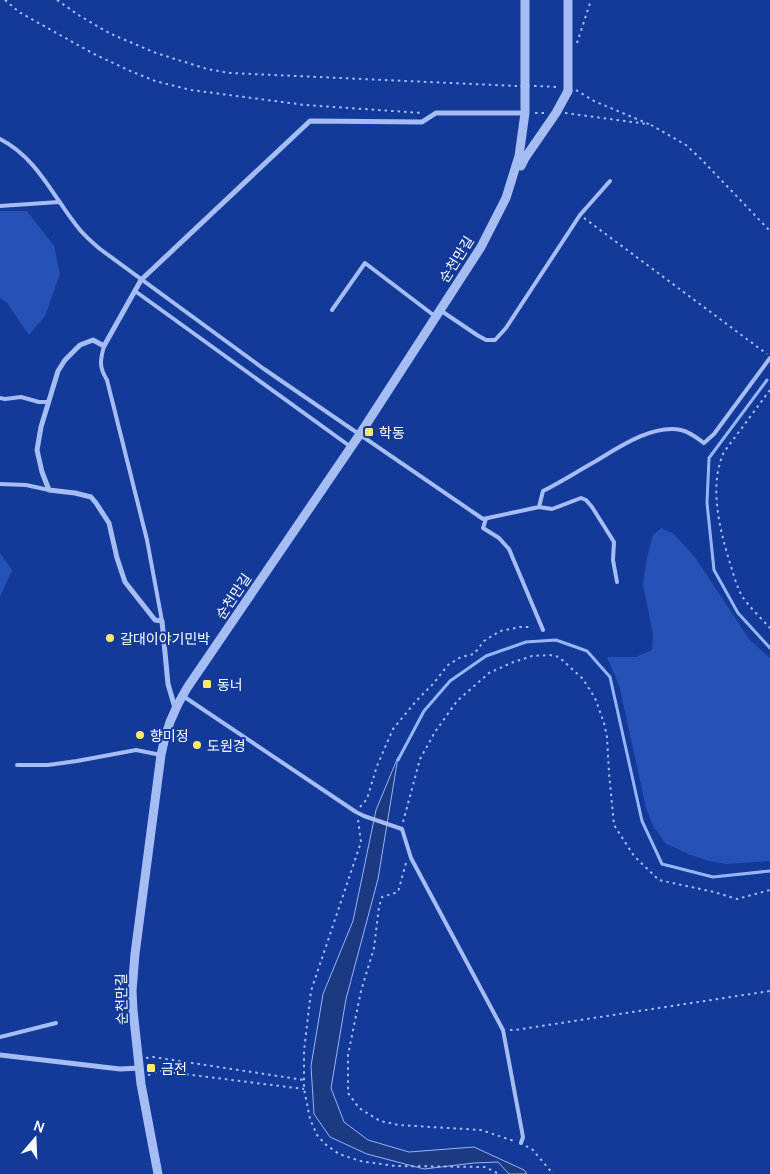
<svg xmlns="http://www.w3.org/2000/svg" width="770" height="1174" viewBox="0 0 770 1174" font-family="Manrope,'Noto Sans KR',sans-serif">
<rect width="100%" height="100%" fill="#133999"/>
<!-- green -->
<path fill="#2651b7" d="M0,211H27L54,246L60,274L45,316L29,335L7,303L0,298Z
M661,528L674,534L695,557L749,639L770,658V861L726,864L709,861L688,854L665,843L653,826L646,808L619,685L607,657H636L652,650L653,634L643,585L646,561L653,535Z
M0,553L12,570L0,597Z"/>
<!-- water -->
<path fill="#1d3982" stroke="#97b5f6" d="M398,757L378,879L346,999L331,1088L344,1122L368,1140L409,1152L474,1147L524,1170L527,1174H509L498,1162L474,1163L424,1169L367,1154L330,1137L314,1114L311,1066L323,994L353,921L376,810Z"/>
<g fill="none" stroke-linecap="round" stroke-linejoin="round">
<!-- stream -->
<path stroke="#97b5f6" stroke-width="3" d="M767,380L709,458L707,503L714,570L738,613L770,648
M398,760L424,711L450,681L486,656L526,642L556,640L587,651L610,677L642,821L662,864L713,877L770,871"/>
<!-- path -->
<path stroke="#a5bdf3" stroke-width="2" stroke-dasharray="2.5 4" stroke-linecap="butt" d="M5,0L19,12L94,54L128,70L155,81L191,90L305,105L422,113
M57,0L80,16L111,34L156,53L207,69L230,73L517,86
M577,43L591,0
M534,86L559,87
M576,90L594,101L651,125
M535,113H545
M565,113L647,124
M651,125L686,145L701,159L770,231
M584,218L767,354
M770,390L724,452C709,484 719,527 729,560C733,572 736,585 742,596C749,607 761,618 770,628
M360,807L367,799L377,766L393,729L417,700L433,684L448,665L461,657L474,654L484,641L500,631L520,627H531
M358,820L361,842L311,991L304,1051V1089L310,1119L317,1135L325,1144L339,1154L360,1161L395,1166L485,1167L499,1174
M403,822L420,759L435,732L457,701L489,673L511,663L532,656L550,655L559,657L583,679L595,698L604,723L607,737L609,773L614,825L634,856L659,880L714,892L737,899L770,890
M406,863L398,892L382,897L379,907L374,948L361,991L348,1055V1093L359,1108L380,1121L399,1125L481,1130L514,1141
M510,1030H515L770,991
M146,1058L153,1057L304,1080
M148,1075L160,1071L304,1089
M526,1146L533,1150L553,1174"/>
<!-- service -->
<path stroke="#a5bdf3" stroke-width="4" d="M0,139C38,158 54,199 80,230C86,237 93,243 100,249L264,369L483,519L539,507L543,491C561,482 578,471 596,461C619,447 653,424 681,430C690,432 697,438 704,443L714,434L770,358
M0,206L59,202
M135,291L351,447
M332,310L365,263L436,317
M440,310L477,335L486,340H495L506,328L580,215L610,181
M104,346C100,361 99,367 107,380L147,540L162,621
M0,398L5,399L21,397L39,402H49
M0,484L26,485L49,490
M539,507L552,509L581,498L586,500L592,507L614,542L613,560L617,582
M486,519L483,528L499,538L509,549L543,630
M183,696L356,812L364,816L402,829L411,858L503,1030L523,1137L521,1143
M17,765H48L77,761L136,750L161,755
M0,1037L56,1023"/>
<!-- minor -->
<path stroke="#a5bdf3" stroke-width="5" d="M175,708L168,684L162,621L155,620L125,582L117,558L109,523L96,503L91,497L75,493L49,490L42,472L37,450L41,427L58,371L65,360L80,345L93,340L104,346L141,280L310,121L422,122L436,113H525
M0,1055L120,1069L140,1068"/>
<!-- tertiary -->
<path stroke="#a5bdf3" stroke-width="9" d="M521,166L525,158L556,113L568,91
M158,1174L141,1084L133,1010L132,991L135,954L161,755C165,731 174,709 187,688L360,434L481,247L506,198L519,156L525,113V86"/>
<!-- tertiary-bridge -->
<path stroke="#a5bdf3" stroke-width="9" d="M568,0V91
M525,86V0"/>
</g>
<!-- markers -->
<g fill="#ffea68" stroke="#133999" stroke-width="2">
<rect x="364" y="427" width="10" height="10" rx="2.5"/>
<circle cx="110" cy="638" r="5"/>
<rect x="202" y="679" width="10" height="10" rx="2.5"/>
<circle cx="140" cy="735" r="5"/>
<circle cx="197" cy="745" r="5"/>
<rect x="146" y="1063" width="10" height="10" rx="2.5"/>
</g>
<g text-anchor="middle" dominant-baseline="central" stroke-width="4" stroke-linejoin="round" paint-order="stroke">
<!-- street labels -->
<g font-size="14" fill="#fff" stroke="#133999">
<text transform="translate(456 259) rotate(-58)">순천만길</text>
<text transform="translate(233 596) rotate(-56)">순천만길</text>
<text transform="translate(121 999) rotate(-91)">순천만길</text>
</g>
<!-- poi labels -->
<g font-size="14" fill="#fff" stroke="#133999" text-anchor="start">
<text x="379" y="432">학동</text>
<text x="120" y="638">갈대이야기민박</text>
<text x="217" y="684">동너</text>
<text x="150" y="735">향미정</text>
<text x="207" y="745">도원경</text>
<text x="161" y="1068">금전</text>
</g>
</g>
<!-- north arrow -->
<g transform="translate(35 1139) rotate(19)" stroke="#133999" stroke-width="4" paint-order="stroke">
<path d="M0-4L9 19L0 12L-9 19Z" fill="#ffffff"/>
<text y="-8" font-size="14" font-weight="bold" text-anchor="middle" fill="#ffffff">N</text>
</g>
</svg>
